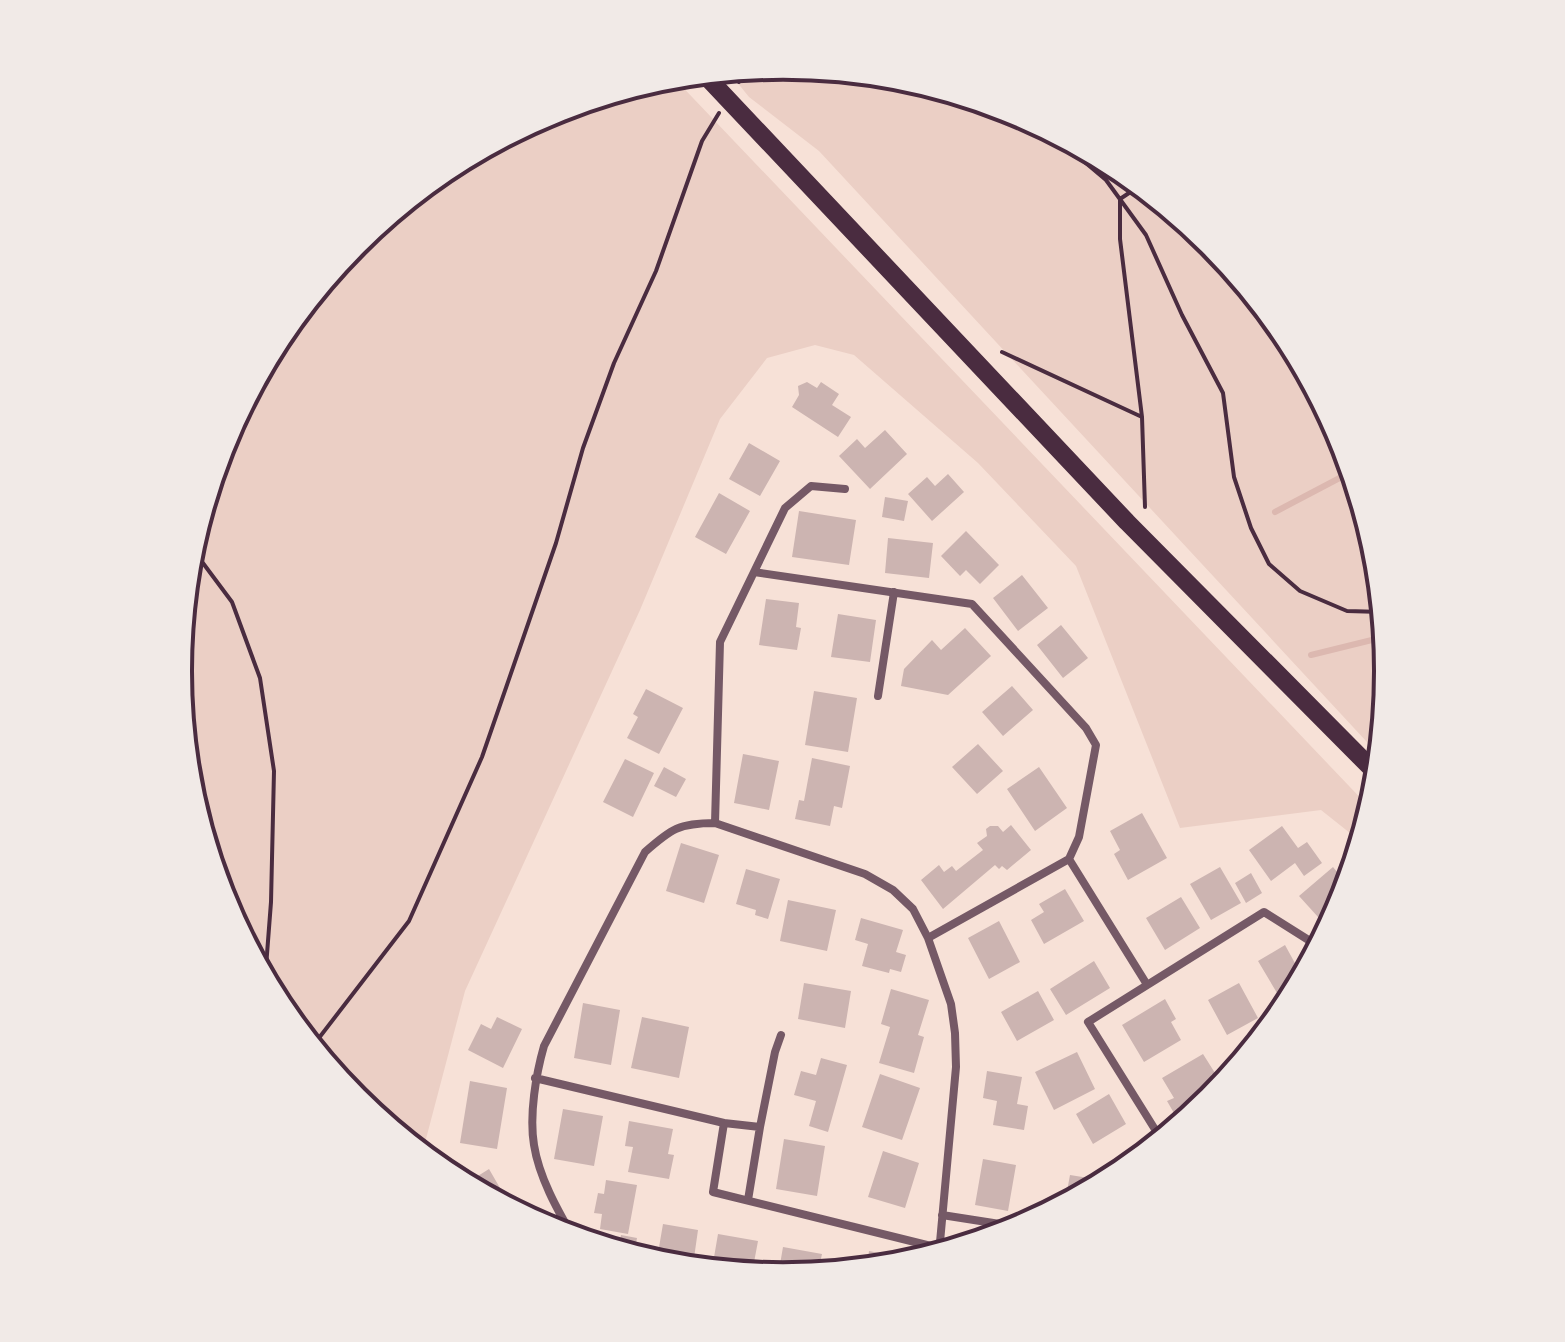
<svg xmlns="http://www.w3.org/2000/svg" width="1565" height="1342" viewBox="0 0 1565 1342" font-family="Inter,sans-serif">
<rect width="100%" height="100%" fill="#f7e1d7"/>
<!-- green -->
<path fill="#ebcfc5" d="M783,66L901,78L1014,112L1119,168L1211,244L1286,335L1342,440L1376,553L1387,671L1379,755L819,151L749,97L728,71Z
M673,77L1370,808L1360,841L1321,810L1180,828L1076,566L978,463L854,355L815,345L767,358L720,419L640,610L465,991L422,1154L354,1098L279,1007L223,902L189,789L178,671L189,553L224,439L280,335L355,243L447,168L551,112Z"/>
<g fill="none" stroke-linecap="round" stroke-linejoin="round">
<!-- stream -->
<path stroke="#dcb8b0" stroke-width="6" d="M1275,512L1351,472
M1311,655L1384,637"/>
</g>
<!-- building -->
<path fill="#ccb4b1" d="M807,382L817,388L821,382L839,394L832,405L851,417L838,437L792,407L799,395L798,386Z
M885,430L907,454L870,489L839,456L857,439L865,448Z
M749,443L780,461L760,496L729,479Z
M948,474L964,492L932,521L908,494L927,477L935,486Z
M719,493L750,511L726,554L695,537Z
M885,497L908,501L904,521L882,517Z
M799,511L856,520L849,565L792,557Z
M966,531L999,565L980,584L966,570L960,576L941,556Z
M888,538L933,543L929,578L885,573Z
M1022,575L1048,608L1018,631L993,598Z
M766,599L799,603L796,627L801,628L797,650L759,645Z
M838,614L876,620L870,662L831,657Z
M1061,625L1088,658L1063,678L1037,645Z
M965,628L991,656L948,695L901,686L904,669L932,640L941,650Z
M1012,686L1033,710L1003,736L982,712Z
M646,689L683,708L659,754L627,738L638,717L633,714Z
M814,691L857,698L848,752L805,745Z
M978,744L1003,771L977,794L952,767Z
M743,754L779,761L769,810L734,803Z
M812,758L850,766L842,808L834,806L830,826L795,819L799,800L804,801Z
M625,759L654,773L633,817L603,802Z
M664,767L686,779L676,797L654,786Z
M1039,767L1067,808L1035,831L1007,789Z
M1142,813L1167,858L1128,880L1114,854L1120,850L1110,831Z
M1011,825L1031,850L1007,870L1002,866L999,869L995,865L943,909L921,880L939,865L944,872L952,866L956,871L983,850L977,843L987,836L986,829L990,826H998L1003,832Z
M1282,826L1298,848L1307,842L1322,863L1304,876L1295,863L1271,881L1249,850Z
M681,843L719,855L704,903L666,891Z
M1220,867L1241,903L1211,920L1190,884Z
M1333,867L1347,884L1341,903L1328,928L1299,896Z
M746,869L780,879L768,919L755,915L756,910L736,904Z
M1251,873L1262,893L1246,903L1235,883Z
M1065,889L1084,921L1044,944L1031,920L1044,912L1039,904Z
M1181,897L1200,928L1165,950L1146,918Z
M788,900L836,910L827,951L780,941Z
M861,918L903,930L896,952L906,955L901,972L890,969L889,973L862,966L868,944L855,940Z
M999,921L1020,962L989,979L968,938Z
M1285,945L1302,976L1300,981L1277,993L1258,961Z
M1094,961L1110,988L1066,1015L1050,989Z
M804,983L851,991L845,1028L798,1019Z
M1239,983L1258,1018L1227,1035L1208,1000Z
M891,989L929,1000L918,1035L924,1037L914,1073L879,1063L890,1027L881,1024Z
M1038,991L1054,1020L1017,1041L1001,1012Z
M1165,999L1176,1019L1171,1022L1181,1040L1144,1062L1122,1025Z
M583,1003L620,1010L611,1065L574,1058Z
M497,1017L522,1029L503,1068L468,1050L481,1024L491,1029Z
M642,1017L689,1027L679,1078L631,1068Z
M1077,1052L1095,1089L1054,1110L1035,1072Z
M1203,1054L1215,1073L1211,1075L1219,1088L1203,1105L1178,1120L1167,1101L1174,1098L1162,1078Z
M821,1058L847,1065L828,1132L809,1126L816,1101L794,1095L801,1071L816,1075Z
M987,1071L1022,1077L1017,1104L1028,1106L1024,1130L993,1125L997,1101L983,1098Z
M880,1074L920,1088L902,1140L862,1127Z
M470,1081L507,1088L497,1149L460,1143Z
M1109,1094L1126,1124L1093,1144L1076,1114Z
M563,1109L603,1116L594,1166L554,1159Z
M629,1121L673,1129L668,1154L674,1155L669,1179L628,1172L633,1147L625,1146Z
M784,1139L825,1146L817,1196L776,1189Z
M883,1151L919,1163L905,1208L868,1197Z
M983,1159L1016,1165L1008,1211L975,1205Z
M489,1169L511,1207L510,1208L465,1184Z
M1070,1175L1101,1180L1100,1184L1065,1202Z
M606,1180L637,1185L628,1234L600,1229L602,1214L594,1213L598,1193L604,1194Z
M663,1224L698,1230L693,1265L657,1259Z
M718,1234L758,1241L752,1273L712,1269Z
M621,1235L637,1238L635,1249L619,1247Z
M783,1247L822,1254L818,1272L778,1276Z
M869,1251L904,1258L903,1264L867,1268Z"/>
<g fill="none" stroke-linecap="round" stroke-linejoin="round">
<!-- path -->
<path stroke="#4a2c40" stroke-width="4" d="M739,82L747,70
M1043,127L1106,180L1146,235L1182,315L1223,393L1234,477L1251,528L1269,564L1300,591L1347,611L1382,612
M1144,189H1135L1120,199V239L1142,417L1145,507
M1002,352L1142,417
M191,547L232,602L260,678L274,771L271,902L265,980
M312,1047L409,921L482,757L556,543L583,448L614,363L656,271L702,141L719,113"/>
<!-- service -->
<path stroke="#755966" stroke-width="5" d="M1264,1030L1269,1027"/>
<!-- minor -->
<path stroke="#755966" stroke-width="8" d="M754,572L972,604L1086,728L1096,745L1079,837L1069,859L928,938
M878,696L894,592
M715,823L720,642L785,508L811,486L845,489
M1069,859L1146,983
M535,1078L724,1123
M760,1127L775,1052L781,1035
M1161,1139L1088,1022L1264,912L1318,946
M748,1200L760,1127L724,1123L713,1192L939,1248
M942,1215L1019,1227
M573,1237C557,1209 539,1177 534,1145C529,1115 536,1074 544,1046L645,852C671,829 679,823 715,823L865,874L893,890L913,909L928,938L951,1004L955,1033L956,1067L939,1253"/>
<!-- primary -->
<path stroke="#4a2c40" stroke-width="18" d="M704,74L1127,522L1377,774"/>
</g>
<!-- crop -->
<path d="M0 0H1565V1342H0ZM192 671a591 591 0 1 1 1182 0a591 591 0 1 1-1182 0Z" fill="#f1eae7" fill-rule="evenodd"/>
<path fill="none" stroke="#4a2c40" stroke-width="4" d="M192 671a591 591 0 1 1 1182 0a591 591 0 1 1-1182 0Z"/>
</svg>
